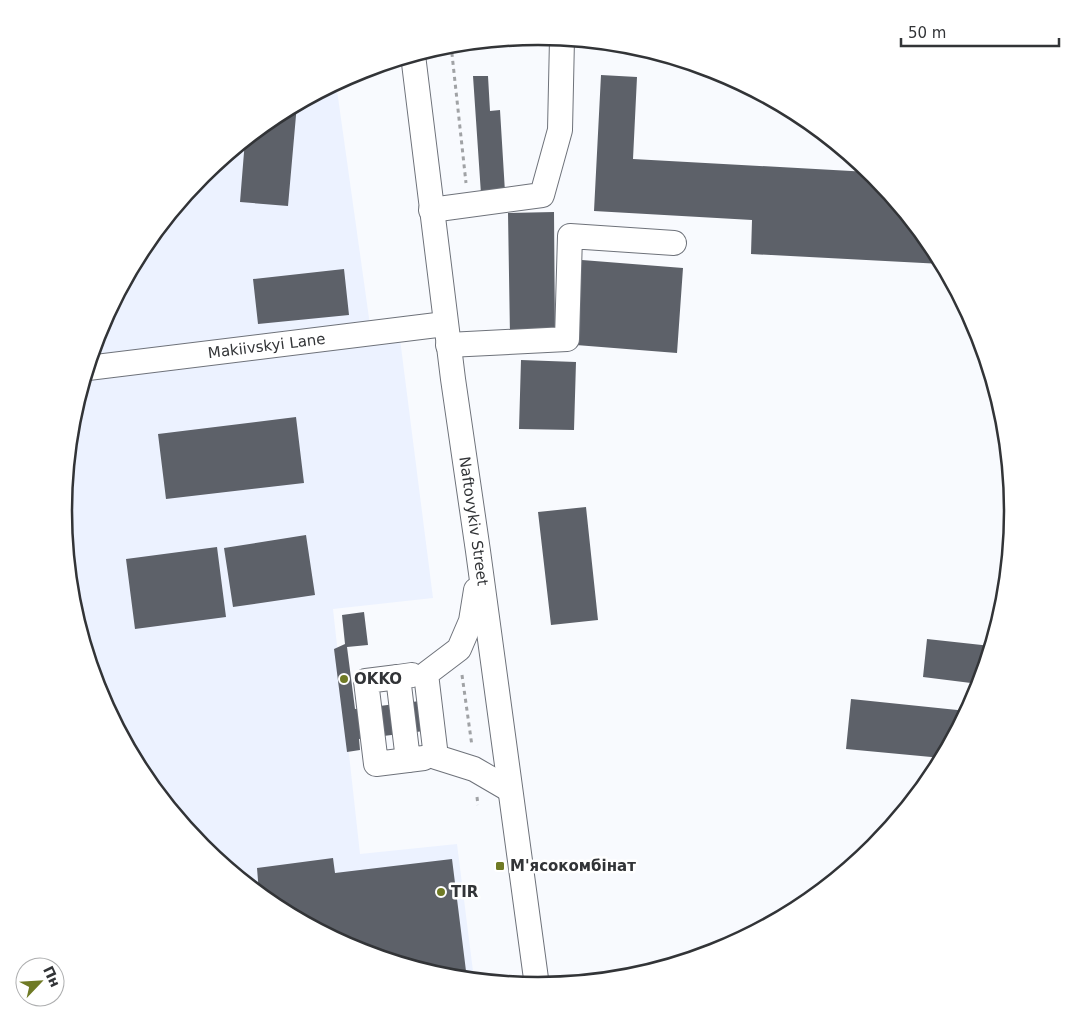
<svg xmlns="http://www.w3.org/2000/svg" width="1076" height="1022" font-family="'DejaVu Sans',sans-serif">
	<rect width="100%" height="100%" fill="#f8fafe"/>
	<path fill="#ecf2ff" d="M336,83L370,325L90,360L100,329L143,247L203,175L274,116Z
		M400,339L433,598L333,609L360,854L457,844L474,979L445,977L356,949L274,906L202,846L143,775L99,692L72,603L63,511L72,418L85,378Z"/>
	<path fill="#5d6169" d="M601,75L637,77L633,159L869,172L933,247L942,264L751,254L752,220L594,211Z
		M473,76H488L490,111L500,110L505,192L481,194Z
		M297,104L288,206L240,202L245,140L274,116Z
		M554,212L555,335L510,336L508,213Z
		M582,260L683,268L677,353L576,345Z
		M344,269L349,315L258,324L253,279Z
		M521,360L576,362L574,430L519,429Z
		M296,417L304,483L166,499L158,434Z
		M586,507L598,620L551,625L538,512Z
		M306,535L315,595L233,607L224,548Z
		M217,547L226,617L135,629L126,559Z
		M364,612L368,645L347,647L355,709L420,701L424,731L359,739L360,750L347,752L334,649L345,644L342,615Z
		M927,639L991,646L979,684L923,677Z
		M851,699L967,711L942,758L846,749Z
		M333,858L335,873L452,859L467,979L438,974L437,965L416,968L356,949L274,906L259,893L257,868Z"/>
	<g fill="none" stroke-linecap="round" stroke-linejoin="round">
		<defs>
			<g id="minor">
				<path id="s1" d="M413,55L453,379L478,551L537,986"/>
				<path d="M431,210L542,195L560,130L562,39"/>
				<path d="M448,345L567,339L570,236L674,243"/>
				<path id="s2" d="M88,368L445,324"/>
				<path d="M476,590L471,621L459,649L426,674L436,757L474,769L510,790"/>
				<path d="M412,675L398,677L408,760L424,758"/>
				<path d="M398,677L366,681L376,764L408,760"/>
			</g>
		</defs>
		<use href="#minor" stroke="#6e727a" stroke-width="26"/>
		<path stroke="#a0a2a5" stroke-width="3" stroke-dasharray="4 4" stroke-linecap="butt" d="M451,45L466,183
			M374,67V68
			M462,675L472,746
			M477,797L478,805"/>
		<use href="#minor" stroke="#fff" stroke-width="24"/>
	</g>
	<g fill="#6f7a25" stroke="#fff" stroke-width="2">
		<circle cx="344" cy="679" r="5"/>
		<rect x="495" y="861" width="10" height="10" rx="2.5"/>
		<circle cx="441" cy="892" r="5"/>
	</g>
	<g text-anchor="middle" stroke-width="5" stroke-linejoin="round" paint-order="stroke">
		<g font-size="15" fill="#323437" stroke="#fff">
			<text dy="5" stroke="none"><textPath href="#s2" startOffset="180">Makiivskyi Lane</textPath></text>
			<text dy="5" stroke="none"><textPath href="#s1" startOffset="470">Naftovykiv Street</textPath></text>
		</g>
		<g font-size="15" font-weight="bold" fill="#323437" stroke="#fff" text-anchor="start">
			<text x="354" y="684">OKKO</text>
			<text x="510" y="871">М'ясокомбінат</text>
			<text x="451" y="897">TIR</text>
		</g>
	</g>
	<path d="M0 0H1076V1022H0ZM72 511a466 466 0 1 1 932 0a466 466 0 1 1-932 0Z" fill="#fff" fill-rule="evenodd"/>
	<path fill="none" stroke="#323437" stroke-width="2.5" d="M72 511a466 466 0 1 1 932 0a466 466 0 1 1-932 0Z"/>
	<g transform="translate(40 982) rotate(65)"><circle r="24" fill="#ffffff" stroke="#adaeaf"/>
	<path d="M0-4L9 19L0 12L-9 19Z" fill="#6f7a25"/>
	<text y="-8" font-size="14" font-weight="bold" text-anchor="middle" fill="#323437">Пн</text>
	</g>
	<path d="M901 38v8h158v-8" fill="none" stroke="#323437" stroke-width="2.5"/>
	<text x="908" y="38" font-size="15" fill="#323437" stroke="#ffffff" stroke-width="4" paint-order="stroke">50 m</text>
</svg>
